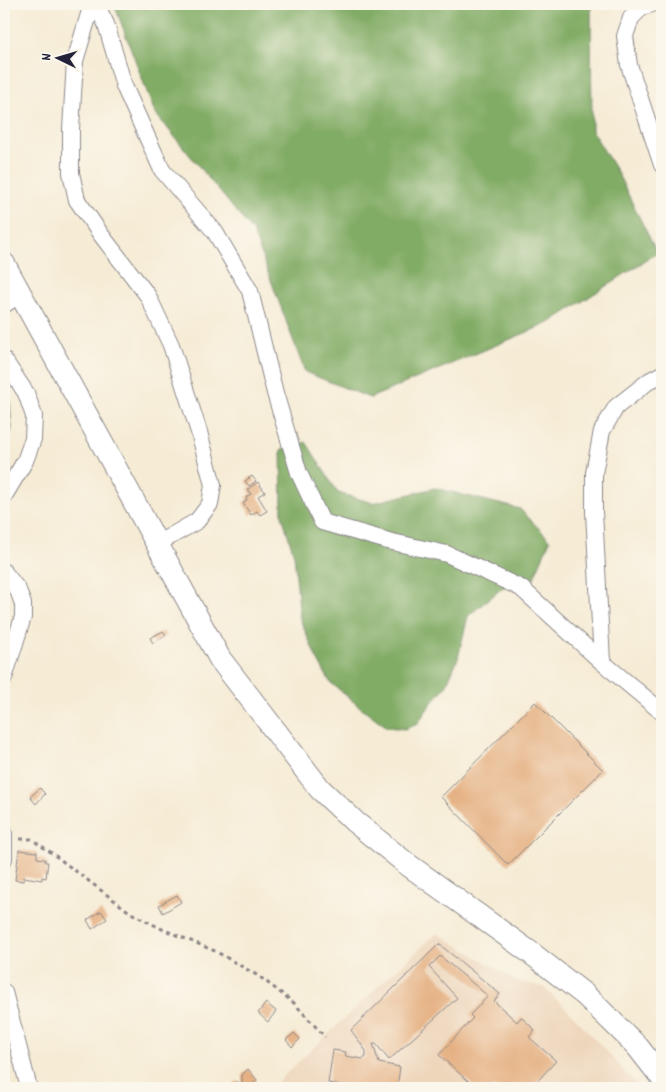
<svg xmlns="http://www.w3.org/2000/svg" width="666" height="1092" font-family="Dekko,sans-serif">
	<rect width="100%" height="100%" fill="#fbf7ec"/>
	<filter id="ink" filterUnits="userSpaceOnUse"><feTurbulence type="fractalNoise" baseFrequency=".02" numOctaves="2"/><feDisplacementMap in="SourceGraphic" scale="10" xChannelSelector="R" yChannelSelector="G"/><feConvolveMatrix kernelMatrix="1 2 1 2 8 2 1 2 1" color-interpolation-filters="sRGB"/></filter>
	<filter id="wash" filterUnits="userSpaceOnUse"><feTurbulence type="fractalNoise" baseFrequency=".0096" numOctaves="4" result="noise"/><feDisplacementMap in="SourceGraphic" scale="20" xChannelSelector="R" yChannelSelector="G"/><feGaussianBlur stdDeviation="1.12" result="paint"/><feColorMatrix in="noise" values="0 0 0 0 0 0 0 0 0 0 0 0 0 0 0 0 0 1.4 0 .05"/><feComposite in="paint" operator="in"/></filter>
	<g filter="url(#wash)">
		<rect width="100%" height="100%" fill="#f6ecd6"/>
		<path fill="#eed6bb" d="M437,933L519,982L543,987L565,1007L631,1078L639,1088H271L382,983Z"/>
		<path fill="#81ac65" stroke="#526750" d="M114,4H591L592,131L617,172L657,253L549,323L370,398L305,372L253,232L155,113Z
			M4,392L10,402L12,429L4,451Z
			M306,442L338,493L373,503L435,488L520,509L550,540L533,580H512L468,616L458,658L446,686L430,705L418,723L405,729L387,727L355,703L330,682L316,657L300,619L294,555L282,515L281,450Z"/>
		<g id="blocks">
			<path fill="#e5b183" d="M252,476L256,481L249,486L245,481Z
				M258,482L265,492L258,496L267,511L260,515L257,511L251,515L243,503L247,500L246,497L251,494L248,489Z
				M163,631L166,635L153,643L150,638Z
				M535,702L603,770L508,865L441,797Z
				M40,788L45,794L36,804L30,797Z
				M19,850L37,852V858L45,859V862H48L46,878L42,877V880L24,877L23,881L15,880Z
				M177,895L181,902L163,913L159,905Z
				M101,911L107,919L92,929L87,920Z
				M439,944L500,994L494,1001L517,1022L521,1017L535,1030L529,1037L556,1061L531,1088H476L439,1055L473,1018L470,1015L488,996L440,956L429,967L457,998L389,1060L376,1044H373L379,1063L400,1067L397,1088H340L341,1085L328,1083L333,1050L346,1052L345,1056L363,1059L366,1057V1051L351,1030Z
				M266,1003L276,1011L268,1022L258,1013Z
				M294,1033L300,1039L292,1047L286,1040Z
				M248,1069L257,1080L248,1088H244L242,1086V1075Z
				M237,1081L242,1088H229Z"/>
		</g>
	</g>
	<g filter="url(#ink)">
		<use href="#blocks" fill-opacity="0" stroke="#8c8788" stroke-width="1"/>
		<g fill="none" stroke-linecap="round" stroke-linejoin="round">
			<defs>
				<path id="street" d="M92,4L75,61L71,129V173L77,200L102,236L148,296L171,345L199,432L213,485L210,504L197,521L157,544
					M96,4L106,24L124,86L162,170L215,232L250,291L275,393L299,473L322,522L388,541L447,554L521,588L602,662L662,712
					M652,4L642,7L631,18L625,36L629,65L662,165
					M4,305L20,294
					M4,360L26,393L34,416L33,439L25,461L4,496
					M4,572L18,590L23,604V617L4,678
					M602,662L594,512V473L602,431L616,407L649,381L662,374
					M4,833V859
					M4,992L29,1088"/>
				<path id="secondary" d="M4,264L220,659L320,789L355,822L407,864L531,953L585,995L637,1046L662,1078"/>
			</defs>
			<use href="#street" stroke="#8c8788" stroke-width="18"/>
			<use href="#secondary" stroke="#8c8788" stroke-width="24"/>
			<path stroke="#8c8788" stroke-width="3" stroke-dasharray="4 4" stroke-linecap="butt" d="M20,839H31L49,851L131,913L162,929L215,951L260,977L294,1003L325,1037"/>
			<use href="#street" stroke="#fff" stroke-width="16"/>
			<use href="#secondary" stroke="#fff" stroke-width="22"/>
		</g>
	</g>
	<rect width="666" height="1092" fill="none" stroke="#fbf7ec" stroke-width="20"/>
	<g transform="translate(58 58) rotate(275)" stroke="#fbf7ec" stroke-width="4" paint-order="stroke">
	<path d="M0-4L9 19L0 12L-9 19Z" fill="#22223b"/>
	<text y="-8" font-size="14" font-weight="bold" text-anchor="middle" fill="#22223b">N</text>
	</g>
</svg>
